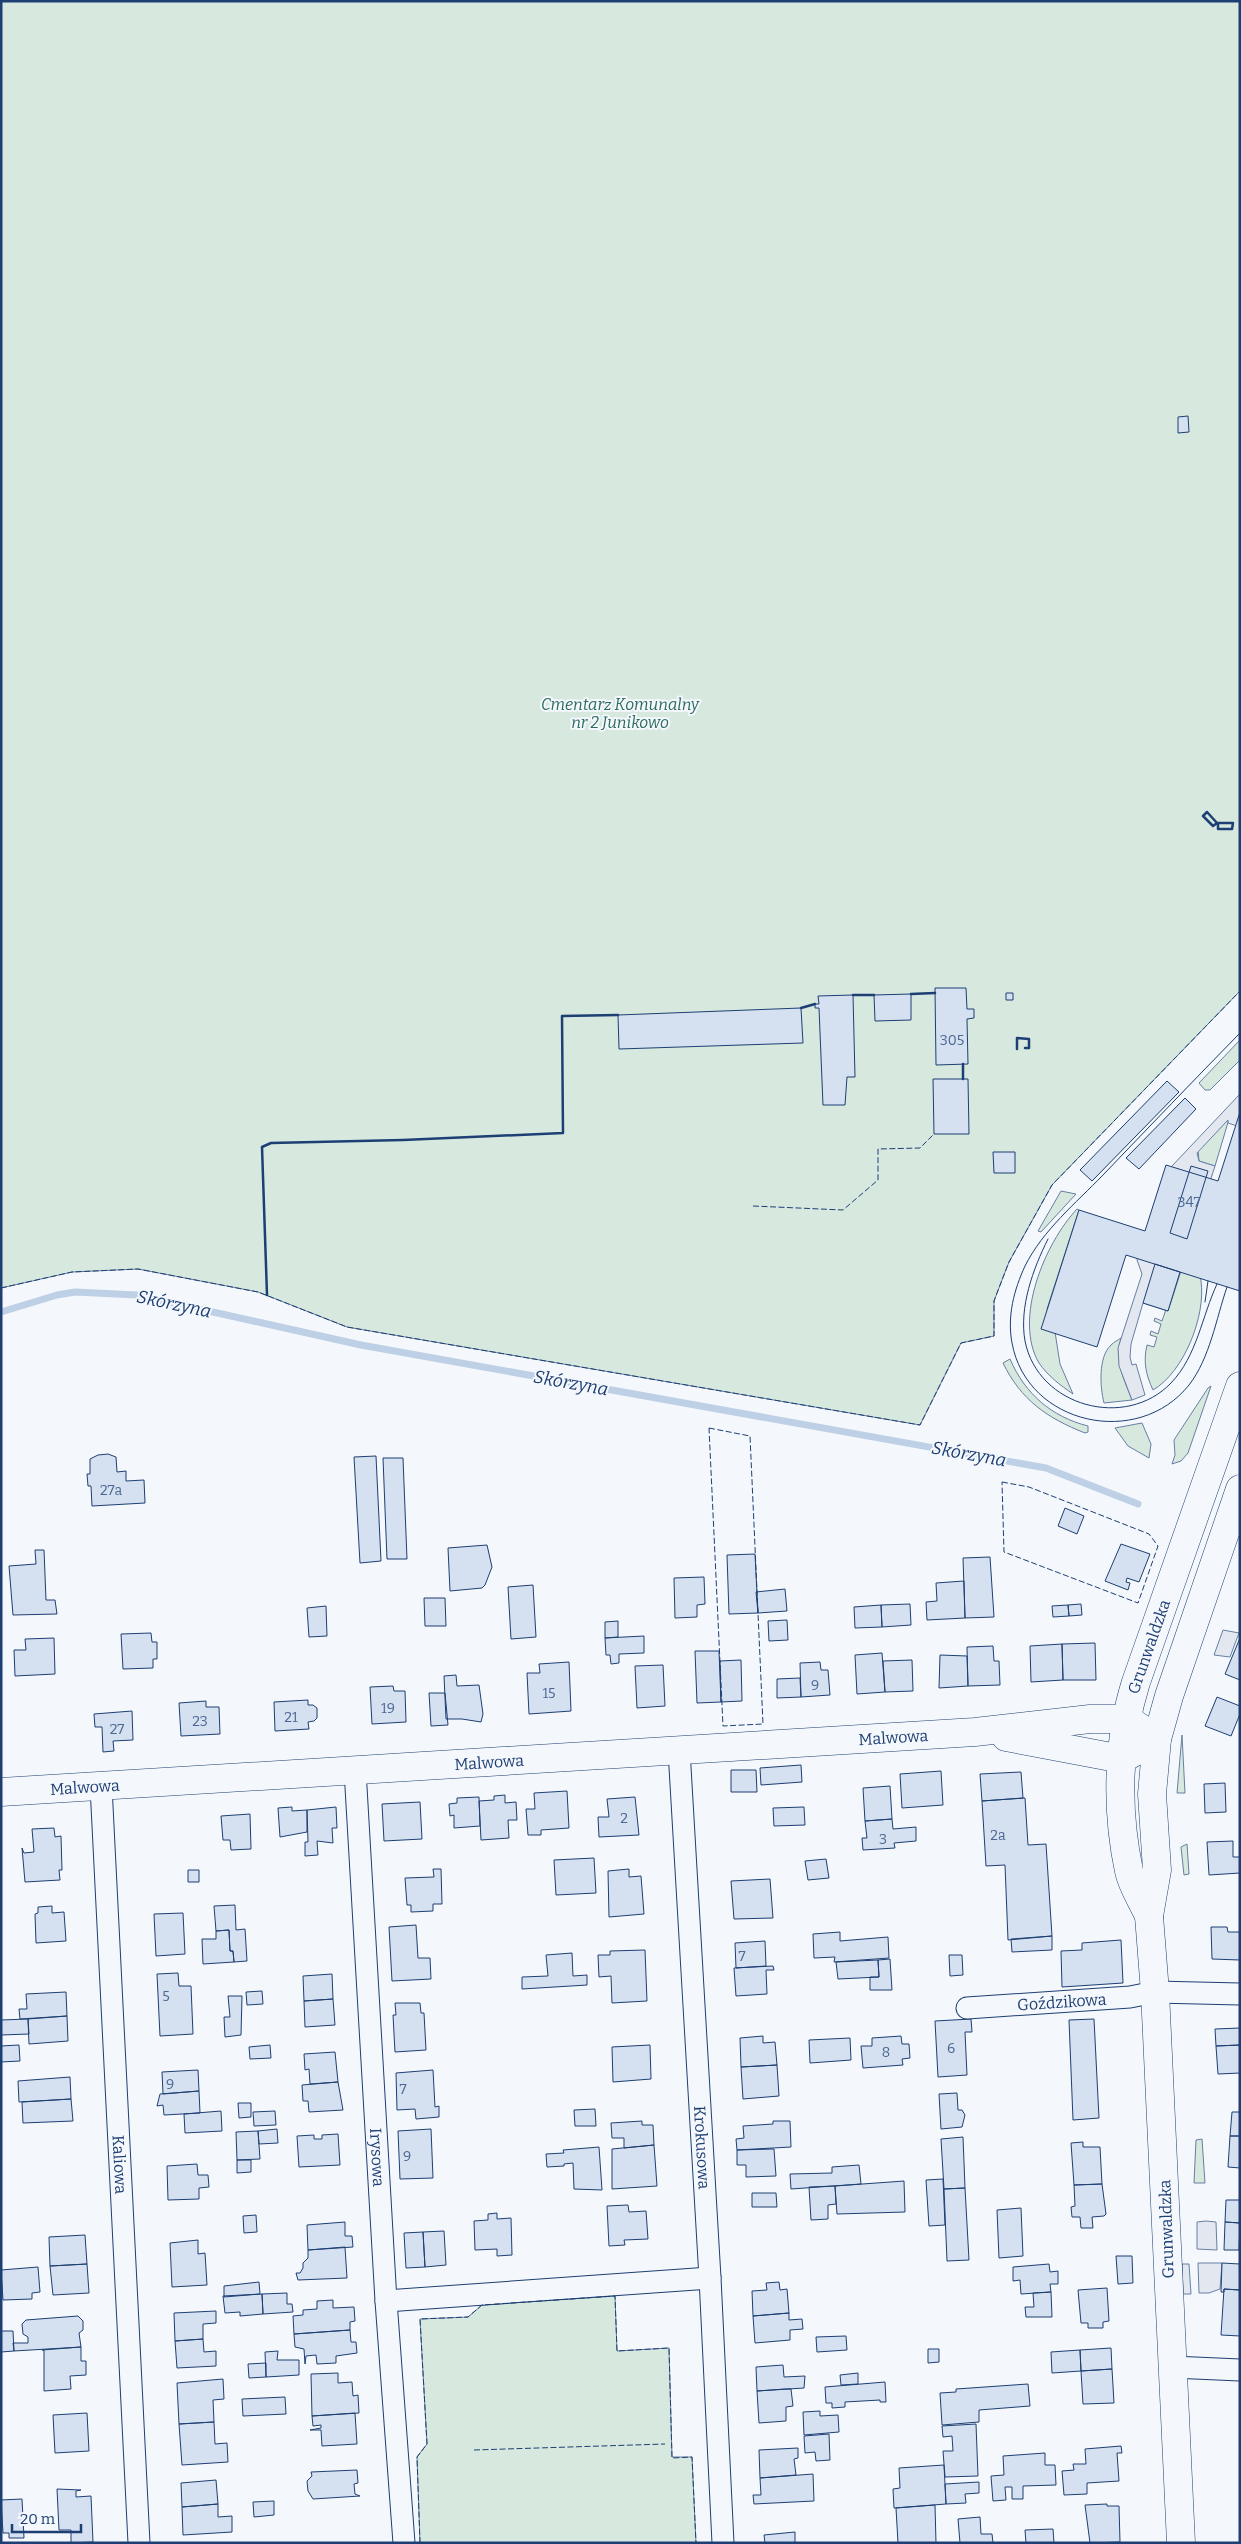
<svg xmlns="http://www.w3.org/2000/svg" width="1241" height="2544" font-family="Bitter,serif">
	<rect width="100%" height="100%" fill="#f4f7fb"/>
	<path fill="#d7e8df" stroke="#687fa3" d="M1,1H1240V991L1052,1185L1009,1262L1002,1280L994,1301V1336L961,1343L920,1425L347,1327L258,1292L138,1269L72,1272L1,1288Z
		M1240,1040V1060L1210,1090H1205L1199,1083Z
		M1229,1119L1215,1166L1199,1161L1198,1150Z
		M1061,1191L1076,1194L1041,1232L1038,1231Z
		M1077,1209L1079,1210L1047,1309L1055,1332L1060,1364L1073,1394C1060,1385 1048,1376 1039,1363C1013,1319 1045,1243 1077,1209Z
		M1185,1254C1190,1261 1200,1272 1201,1281C1206,1316 1184,1372 1153,1390C1146,1375 1143,1362 1147,1345L1154,1347L1157,1337L1150,1335L1151,1331L1158,1334L1161,1324L1154,1321L1155,1318L1162,1321Z
		M1121,1338C1114,1361 1124,1379 1132,1400L1104,1403C1100,1387 1098,1357 1111,1345C1114,1342 1118,1340 1121,1338Z
		M1010,1359C1025,1394 1052,1417 1088,1426V1432L1085,1433C1047,1418 1021,1400 1003,1363Z
		M1211,1386L1188,1453L1181,1461L1172,1464L1175,1455L1174,1440L1208,1388Z
		M1142,1423L1151,1444L1149,1458L1128,1446L1115,1428Z
		M1182,1735L1185,1793H1177Z
		M1187,1844L1189,1874L1184,1875L1181,1847Z
		M1202,2139L1205,2183H1194L1196,2140Z
		M615,2296L617,2351L669,2348L672,2457H692L696,2543H420L417,2457L427,2444L420,2319L468,2317L482,2305Z"/>
	<path fill="#e3e8f0" stroke="#687fa3" d="M1240,1094V1152L1237,1126L1228,1123V1120L1197,1153L1199,1161L1215,1166L1168,1311L1143,1303L1131,1344L1130,1357L1132,1365L1136,1364L1145,1395L1132,1400L1119,1366L1118,1348L1142,1274L1137,1260L1161,1183L1172,1166Z
		M1223,1630L1239,1633L1230,1657L1214,1655Z
		M1206,2221L1216,2222L1217,2250L1197,2249V2222Z
		M1198,2263H1222L1220,2289L1209,2293H1199Z
		M1182,2264H1189L1191,2294H1183Z"/>
	<g fill="none" stroke-linecap="round" stroke-linejoin="round">
		<path stroke="#bed0e5" stroke-width="7" d="M1,1312L57,1295L75,1292L137,1295L361,1345L1046,1468L1138,1504"/>
	</g>
	<path fill="#d5e0f0" stroke="#1d3f73" d="M1188,416L1189,432L1178,433V417Z
		M935,988H966L967,1009H974V1018L967,1019L968,1064L936,1065Z
		M1006,993H1013V1000H1006Z
		M911,994V1020L875,1021L874,995Z
		M853,995L855,1077H847L845,1105H823L819,1008H815V1004H819L818,996Z
		M801,1008L803,1043L619,1049L618,1015Z
		M933,1079H968L969,1134H934Z
		M1167,1081L1179,1092L1092,1181L1080,1170Z
		M1185,1098L1196,1109L1139,1169L1126,1158Z
		M1240,1112V1291L1126,1255L1097,1347L1041,1329L1079,1210L1145,1231L1166,1165L1218,1181Z
		M993,1152H1015V1173H994Z
		M1191,1166L1208,1171L1187,1239L1170,1233Z
		M1155,1264L1180,1272L1168,1311L1143,1303Z
		M108,1454L116,1457L117,1472L126,1471V1481L144,1480L145,1503L92,1506L91,1486H88L87,1474H90V1459L98,1455Z
		M376,1456L381,1561L360,1563L354,1457Z
		M383,1458H403L407,1559H387Z
		M1065,1508L1084,1516L1077,1534L1058,1526Z
		M1121,1544L1150,1554L1139,1582L1127,1578L1126,1582L1130,1583L1128,1590L1105,1581Z
		M487,1545L492,1567L485,1585L482,1588L450,1591L448,1548Z
		M35,1550H44L46,1600H55L57,1614L13,1615L9,1566L36,1564Z
		M755,1554L758,1613L729,1614L727,1555Z
		M990,1557L994,1617L965,1618L963,1558Z
		M704,1577L705,1604L697,1605V1617L675,1618L674,1578Z
		M964,1581L965,1618L927,1620L926,1602L937,1601L936,1583Z
		M533,1585L536,1637L511,1639L508,1587Z
		M785,1589L787,1611L758,1613L756,1592Z
		M424,1598H445L446,1626H425Z
		M910,1604L911,1625L882,1627L881,1605Z
		M1081,1604L1082,1615L1069,1616L1068,1605Z
		M881,1605L882,1627L855,1628L854,1607Z
		M1068,1605L1069,1616L1053,1617L1052,1606Z
		M326,1606L327,1636L309,1637L307,1608Z
		M787,1620L788,1640L769,1641L768,1621Z
		M618,1621V1637L605,1638V1622Z
		M151,1633L152,1642H157V1659H153V1668L123,1669L121,1634Z
		M644,1636V1653L619,1654V1663L611,1664L610,1655H606L605,1638Z
		M54,1638L55,1674L15,1676L14,1650H26L25,1639Z
		M1240,1638V1680L1225,1674Z
		M1095,1643L1096,1680H1063L1062,1644Z
		M1062,1644L1063,1680L1031,1682L1030,1646Z
		M993,1646L994,1661H999L1000,1685L968,1686L967,1647Z
		M695,1651H719L721,1702L697,1703Z
		M882,1653L885,1692L857,1694L855,1655Z
		M940,1655L967,1656L968,1686L939,1688Z
		M741,1660L742,1701L721,1702L720,1661Z
		M912,1660L913,1691L885,1692L883,1661Z
		M569,1662L571,1711L529,1714L527,1673H540L539,1664Z
		M820,1662L821,1670H828L830,1695L801,1697L800,1663Z
		M663,1665L665,1706L637,1708L635,1666Z
		M456,1675L457,1686L479,1685L483,1714L481,1722L462,1719H446L444,1676Z
		M800,1678L801,1697L777,1698V1679Z
		M393,1686L394,1691H405L406,1722L372,1724L370,1687Z
		M429,1693H445L448,1725L431,1726Z
		M1217,1697L1240,1706V1714L1231,1736L1205,1726Z
		M308,1700V1705H313L317,1708V1718L314,1721L308,1722L309,1729L275,1731L274,1702Z
		M206,1701V1707H219L220,1734L181,1736L179,1703Z
		M132,1711L133,1740L113,1741L114,1751L103,1752L102,1727H95L94,1714Z
		M801,1765L802,1782L761,1785L760,1768Z
		M731,1770H756L757,1792H731Z
		M941,1771L943,1805L902,1808L900,1774Z
		M1021,1772L1023,1798L982,1801L980,1774Z
		M1225,1783L1226,1812L1205,1813L1204,1784Z
		M890,1786L892,1819L865,1821L863,1788Z
		M567,1791L569,1828L541,1830V1835H528L526,1809H535L534,1793Z
		M505,1795V1803L516,1802L517,1820H508L509,1838L481,1840L479,1801L494,1800V1796Z
		M479,1797L480,1826L454,1828V1815L450,1816L449,1804L457,1803V1798Z
		M635,1797L639,1835L599,1837L598,1817H609L607,1799Z
		M1025,1798L1028,1845L1046,1844L1052,1936L1008,1940L1005,1865L986,1866L982,1801Z
		M420,1802L422,1839L384,1841L382,1804Z
		M292,1807V1811L307,1810V1832L280,1837L278,1808Z
		M336,1807L337,1828H332L333,1843L317,1841L318,1855L305,1856V1842H308L307,1810Z
		M804,1807L805,1825L774,1826L773,1808Z
		M250,1814L251,1849L231,1850L230,1840H223L221,1816Z
		M892,1819L893,1829L916,1827V1841L894,1843L895,1848L863,1850L862,1838H867L865,1821Z
		M54,1828L55,1837L61,1836L62,1870H59L60,1880L25,1882L22,1848L24,1853L34,1852L32,1829Z
		M1233,1841V1857H1240V1873L1209,1875L1207,1842Z
		M594,1858L596,1893L556,1895L554,1860Z
		M826,1859L829,1878L808,1880L805,1861Z
		M433,1869H441L442,1904H433V1911L411,1912V1905H407L405,1878L434,1877Z
		M629,1869V1877L641,1876L644,1914L609,1917L608,1871Z
		M188,1870H199V1882H188Z
		M770,1879L773,1918L734,1919L731,1881Z
		M235,1905L236,1930L245,1929L247,1961L234,1962L233,1951H230L229,1930L216,1931L214,1906Z
		M52,1906V1913L64,1912L66,1941L36,1943L35,1914L38,1913V1907Z
		M183,1913L185,1954L156,1956L154,1914Z
		M416,1925L418,1958H430L431,1979L392,1981L389,1927Z
		M1211,1927H1227L1228,1932H1240V1960L1212,1959Z
		M229,1930L230,1951H233L234,1962L203,1964L202,1939H216V1931Z
		M840,1932V1941L888,1937L889,1958L834,1962L835,1957L814,1958L813,1934Z
		M1052,1936V1950L1012,1952L1011,1939Z
		M1121,1940L1123,1983L1062,1987L1061,1951L1082,1950V1943Z
		M765,1941L766,1966L736,1968L735,1943Z
		M645,1950L647,2001L612,2003L611,1976L599,1977L598,1955H610V1951Z
		M572,1953L573,1976L587,1975V1985L522,1989V1977L548,1976L546,1955Z
		M949,1955H962L963,1975L950,1976Z
		M890,1959L892,1990H870V1977H879L878,1960Z
		M878,1960L879,1977L838,1979L836,1962Z
		M773,1966L774,1970H766L767,1994L736,1996L734,1968Z
		M178,1973L179,1986H191L193,2034L160,2036L157,1974Z
		M332,1974L333,1999L304,2001L303,1976Z
		M262,1991L263,2004L247,2005L246,1992Z
		M66,1992L67,2016L20,2019L19,2009H27L26,1994Z
		M228,1996H242L241,2035L225,2037L224,2017H230Z
		M333,1999L335,2025L305,2027L304,2001Z
		M395,2003H420L421,2013H424L426,2050L395,2052L393,2015H396Z
		M67,2016L68,2041L29,2044L28,2019Z
		M28,2019L29,2034L1,2035V2020Z
		M971,2019L972,2032H965L967,2075L938,2077L935,2021Z
		M1094,2019L1099,2118L1073,2120L1069,2020Z
		M1240,2028V2045L1216,2046L1215,2029Z
		M763,2036V2043L775,2042L777,2065L741,2067L740,2038Z
		M901,2036L902,2044H909L910,2058L902,2059L903,2065L863,2068L861,2046H872V2038Z
		M850,2038L851,2060L810,2063L809,2040Z
		M19,2045L20,2061L1,2062V2046Z
		M270,2045L271,2058L250,2059L249,2047Z
		M650,2045L651,2079L613,2082L612,2047Z
		M1240,2045V2073L1218,2074L1216,2046Z
		M335,2052L338,2082L310,2084L309,2069L305,2070L304,2054Z
		M777,2065L779,2096L743,2099L741,2067Z
		M198,2070L199,2091L163,2094L162,2072Z
		M433,2070L435,2107L439,2106V2117L416,2119L415,2109L397,2110L396,2073Z
		M70,2077L71,2099L19,2102L18,2081Z
		M338,2082L343,2110L309,2112L308,2101H303L302,2085Z
		M199,2091L200,2113L164,2115L163,2105L157,2106L160,2094Z
		M957,2093L958,2110H962L965,2115L962,2127L941,2129L939,2094Z
		M71,2099L73,2121L23,2123L22,2102Z
		M238,2103H251V2117L239,2118Z
		M595,2109L596,2126H575L574,2110Z
		M221,2111L222,2131L185,2133L184,2114Z
		M275,2111L276,2125L254,2126L253,2112Z
		M1232,2112H1240V2136H1230Z
		M642,2121V2125H653L654,2145L624,2148V2138H612L611,2123Z
		M773,2121H790L791,2147L737,2150L736,2139L744,2138L743,2126L773,2124Z
		M277,2129L278,2143L259,2144L258,2131Z
		M431,2129L433,2178L400,2179L398,2131Z
		M258,2131L260,2159L237,2160L236,2132Z
		M338,2134L340,2165L299,2167L297,2136L314,2135V2139H322V2135Z
		M1230,2136H1240V2168L1228,2167Z
		M963,2137L965,2188L944,2189L941,2139Z
		M1083,2142V2147H1100L1102,2184L1074,2185L1071,2143Z
		M654,2145L657,2186L612,2189V2149Z
		M599,2147L602,2190L574,2189L573,2163L564,2164V2166L547,2167L546,2154L564,2153L563,2150Z
		M774,2149L776,2176L746,2177V2165H737V2150Z
		M237,2160H251V2172L237,2173Z
		M197,2164L198,2175H208L209,2187L199,2188V2199L168,2200L167,2166Z
		M859,2165L861,2184L791,2189L790,2174L832,2173V2167Z
		M943,2179L945,2225L929,2226L926,2180Z
		M904,2181L905,2212L837,2214L835,2186Z
		M1102,2184L1106,2214L1104,2216L1092,2217L1093,2228H1081L1080,2217H1072L1071,2207L1075,2206L1074,2185Z
		M835,2186L836,2204L828,2205V2219L811,2220L809,2187Z
		M965,2188L969,2260L947,2261L944,2189Z
		M752,2193H776L777,2207H752Z
		M1226,2200H1240V2223L1225,2222Z
		M628,2205L629,2212L646,2211L648,2239L624,2240L625,2245L609,2246L607,2206Z
		M1021,2208L1023,2256L999,2258L997,2210Z
		M497,2213V2219L511,2218L512,2255L497,2256V2249L475,2250L474,2221L488,2220V2214Z
		M256,2215L257,2232L244,2233L243,2216Z
		M345,2222V2236H352L353,2247L308,2250L307,2225Z
		M1225,2222L1240,2223L1239,2250H1224Z
		M444,2231L446,2265L425,2267L423,2232Z
		M423,2232L425,2267L406,2268L404,2233Z
		M85,2235L87,2264L50,2266L49,2237Z
		M198,2240V2254L205,2253L207,2285L172,2287L170,2243Z
		M345,2247L347,2278L298,2280L296,2273H300L303,2268V2263L308,2258V2250Z
		M1116,2256H1132L1133,2283L1118,2284Z
		M1222,2263L1240,2264V2290L1224,2289V2292H1221Z
		M87,2264L89,2293L53,2295L50,2266Z
		M1049,2264L1050,2272L1058,2271V2284H1050L1051,2292L1021,2294L1020,2280L1013,2281V2267Z
		M38,2267L40,2292L32,2293V2299L3,2300L1,2270Z
		M259,2282L260,2294L224,2297V2286Z
		M779,2282L780,2290L787,2289L789,2313L753,2316L752,2291L767,2290L766,2283Z
		M1107,2288L1109,2321L1103,2322V2328H1088V2323H1081L1078,2290Z
		M1224,2289L1240,2290V2336L1221,2335Z
		M1051,2292L1052,2317H1026L1025,2307H1034L1033,2293Z
		M287,2293V2304H292L293,2312L263,2314L262,2294Z
		M262,2294L263,2314L240,2316V2312L225,2313L223,2296Z
		M333,2300V2308L354,2307L355,2321L350,2322V2330L294,2334L293,2316L303,2315V2310L317,2309V2301Z
		M216,2311V2323L203,2324V2339L175,2341L174,2313Z
		M789,2313V2320L802,2319L803,2329L790,2330V2340L755,2343L753,2316Z
		M78,2316L83,2321V2330L79,2333L81,2347L14,2351L13,2343H28V2337L23,2334L22,2324L26,2320Z
		M350,2330L351,2342H356L357,2353L336,2356V2363L317,2364L316,2355L306,2356L305,2364L304,2349L295,2347L294,2334Z
		M1,2331H13L14,2351L1,2352Z
		M846,2336L847,2350L817,2352L816,2337Z
		M203,2339L204,2352L216,2351V2366L177,2368L175,2341Z
		M81,2347V2361H86V2375L70,2376L71,2389L44,2391V2350H42Z
		M1111,2348L1112,2369L1081,2371L1080,2350Z
		M928,2349H939V2362L928,2363Z
		M1080,2350L1081,2371L1052,2373L1051,2352Z
		M278,2351L277,2360H299V2375L266,2377L265,2352Z
		M266,2363V2377L249,2378L248,2364Z
		M783,2365L784,2377L805,2376L804,2388L757,2391L756,2367Z
		M1112,2369L1114,2403L1083,2404L1081,2371Z
		M338,2373V2383L352,2382L353,2396L358,2395L359,2413L312,2416L311,2374Z
		M858,2373V2384L841,2385L840,2375Z
		M223,2379L224,2399L213,2400L214,2422L179,2424L177,2383Z
		M885,2382L886,2402H880V2400L845,2402V2407L832,2408V2403H826L825,2387Z
		M1028,2384L1030,2406L979,2410V2422L942,2425L940,2393L956,2392V2389Z
		M785,2389H791L793,2406L786,2407V2421L759,2423L757,2391Z
		M285,2397L286,2414L243,2416L242,2399Z
		M820,2411V2416L838,2415L839,2432L804,2435L803,2412Z
		M87,2413L89,2451L55,2453L53,2415Z
		M355,2413L357,2444L322,2446L321,2430H310L321,2428V2425L313,2426L312,2416Z
		M214,2422L215,2444L227,2443L228,2462L182,2465L179,2424Z
		M976,2424L978,2476L945,2477L943,2451H953L952,2436L943,2437L942,2426Z
		M829,2434L830,2460L816,2461L815,2452L805,2453L804,2436Z
		M1121,2446L1122,2453H1117L1119,2481L1087,2483V2494L1064,2495L1062,2471L1074,2470L1073,2464H1086L1085,2449Z
		M798,2448V2458L794,2459L796,2475L760,2478L759,2450Z
		M1045,2453V2465H1055L1056,2485L1023,2486V2499H1012V2487H1005L1006,2500L993,2501L991,2476L1004,2475L1003,2456Z
		M944,2465L946,2504L894,2508L893,2489L900,2488L899,2468Z
		M357,2470L358,2483L354,2484L355,2494L360,2496L313,2499L308,2491L307,2481L312,2476L311,2472Z
		M813,2474L814,2501L754,2504L753,2495H761L760,2478Z
		M216,2480L218,2504L182,2507L181,2483Z
		M979,2482V2493L965,2494L966,2503L946,2504L945,2484Z
		M57,2489L81,2490L76,2491V2497L91,2496L93,2542L71,2543V2530H59Z
		M22,2499L24,2538H9V2533H3L1,2500Z
		M274,2501V2515L254,2517L253,2502Z
		M218,2504V2517L232,2516V2532L183,2535L182,2507Z
		M1107,2504V2506H1119L1120,2542L1090,2543L1085,2505Z
		M935,2505L936,2543H898L896,2508Z
		M980,2517L981,2534H992L993,2543H960L958,2519Z
		M1053,2529L1054,2543H1026L1025,2530Z
		M795,2532V2543H765L764,2535Z"/>
	<g fill="none" stroke-linecap="round" stroke-linejoin="round">
		<defs>
			<g id="street">
				<path id="s1" d="M679,1750L710,2278L723,2543"/>
				<path id="s2" d="M355,1770L386,2301L404,2543"/>
				<path id="s3" d="M101,1786L139,2543"/>
				<path id="s4" d="M967,2008L1130,1997L1155,1992L1240,1994"/>
				<path d="M386,2301L710,2278"/>
				<path d="M1172,2367L1240,2370"/>
			</g>
			<g id="secondary">
				<path d="M1006,1737L1122,1759L1138,1750"/>
				<path id="s5" d="M1,1792L975,1732L1090,1719H1127L1157,1739"/>
				<path id="s6" d="M1149,1916C1143,1902 1132,1886 1129,1871C1116,1810 1117,1742 1136,1682L1240,1386"/>
				<path d="M1181,2543L1155,1992L1149,1916L1157,1870L1152,1794L1157,1739L1169,1696L1240,1489"/>
			</g>
		</defs>
		<use href="#street" stroke="#1d3f73" stroke-width="23"/>
		<use href="#secondary" stroke="#1d3f73" stroke-width="29"/>
		<use href="#street" stroke="#f4f7fb" stroke-width="21"/>
		<use href="#secondary" stroke="#f4f7fb" stroke-width="28"/>
		<path stroke="#1d3f73" stroke-width="1" d="M1048,1239C1033,1269 1019,1307 1025,1341C1038,1407 1126,1430 1171,1383C1197,1356 1202,1316 1217,1284
			M1227,1287C1216,1319 1210,1358 1189,1385C1138,1449 1027,1425 1012,1343C1007,1316 1014,1290 1025,1266C1043,1230 1076,1203 1103,1175C1149,1127 1194,1080 1240,1033
			M1205,1302L1208,1281"/>
		<path stroke="#1d3f73" stroke-width="1" stroke-dasharray="6 2.5" stroke-linecap="butt" d="M753,1206L843,1210L878,1180V1149L920,1148L934,1134
			M1,1288L72,1272L138,1269L258,1292L347,1327L920,1425L961,1343L994,1336V1301L1002,1280L1009,1262L1052,1185L1240,991
			M709,1428L750,1436L763,1724L723,1726Z
			M1002,1482L1029,1487L1149,1534L1158,1546L1138,1603L1004,1552Z
			M474,2450L665,2444
			M420,2543L417,2457L427,2444L420,2319L468,2317L482,2305L615,2296L617,2351L669,2348L672,2458L692,2457L696,2543"/>
		<path stroke="#1d3f73" stroke-width="2.5" d="M1207,812L1217,823L1213,826L1203,816Z
			M1218,823H1233L1232,829H1218Z
			M911,994L935,993
			M853,995H874
			M801,1008L815,1004
			M1017,1049V1038L1029,1039V1048H1025
			M963,1064V1079
			M267,1295L262,1147L271,1143L403,1140L563,1133L562,1016L618,1015"/>
	</g>
	<g text-anchor="middle" stroke-width="4" stroke-linejoin="round" paint-order="stroke">
		<g font-size="14" fill="#4b6792">
			<text x="952" y="1045">305</text>
			<text x="1189" y="1207">347</text>
			<text x="111" y="1495">27a</text>
			<text x="815" y="1690">9</text>
			<text x="549" y="1698">15</text>
			<text x="388" y="1713">19</text>
			<text x="291" y="1722">21</text>
			<text x="200" y="1726">23</text>
			<text x="117" y="1734">27</text>
			<text x="624" y="1823">2</text>
			<text x="998" y="1840">2a</text>
			<text x="883" y="1844">3</text>
			<text x="742" y="1961">7</text>
			<text x="166" y="2001">5</text>
			<text x="951" y="2053">6</text>
			<text x="886" y="2057">8</text>
			<text x="170" y="2089">9</text>
			<text x="403" y="2094">7</text>
			<text x="407" y="2161">9</text>
		</g>
		<g font-size="16" font-style="italic" fill="#2c6c60" stroke="#f4f7fb">
			<text x="620" y="710">Cmentarz Komunalny<tspan x="620" dy="18">nr 2 Junikowo</tspan></text>
		</g>
		<g font-size="16" fill="#1d3f73" stroke="#f4f7fb">
			<text dy="6" stroke="none"><textPath href="#s6" startOffset="278">Grunwaldzka</textPath></text>
			<text dy="6" stroke="none"><textPath href="#s5" startOffset="894">Malwowa</textPath></text>
			<text dy="6" stroke="none"><textPath href="#s5" startOffset="489">Malwowa</textPath></text>
			<text dy="6" stroke="none"><textPath href="#s5" startOffset="84">Malwowa</textPath></text>
			<text dy="6" stroke="none"><textPath href="#s4" startOffset="95">Goździkowa</textPath></text>
			<text dy="6" stroke="none"><textPath href="#s1" startOffset="398">Krokusowa</textPath></text>
			<text dy="6" stroke="none"><textPath href="#s2" startOffset="388">Irysowa</textPath></text>
			<text dy="6" stroke="none"><textPath href="#s3" startOffset="379">Kaliowa</textPath></text>
			<text transform="translate(1166 2229) rotate(-92)" y="6">Grunwaldzka</text>
		</g>
		<g font-size="18" font-style="italic" fill="#1d3f73" stroke="#f4f7fb">
			<text transform="translate(174 1304) rotate(12)" y="6">Skórzyna</text>
			<text transform="translate(571 1383) rotate(10)" y="6">Skórzyna</text>
			<text transform="translate(969 1454) rotate(10)" y="6">Skórzyna</text>
		</g>
	</g>
	<rect width="1241" height="2544" fill="none" stroke="#1d3f73" stroke-width="5"/>
	<path d="M12 2524v8h69v-8" fill="none" stroke="#1d3f73" stroke-width="2.5"/>
	<text x="20" y="2524" font-size="15" fill="#1d3f73" stroke="#f4f7fb" stroke-width="4" paint-order="stroke">20 m</text>
</svg>
